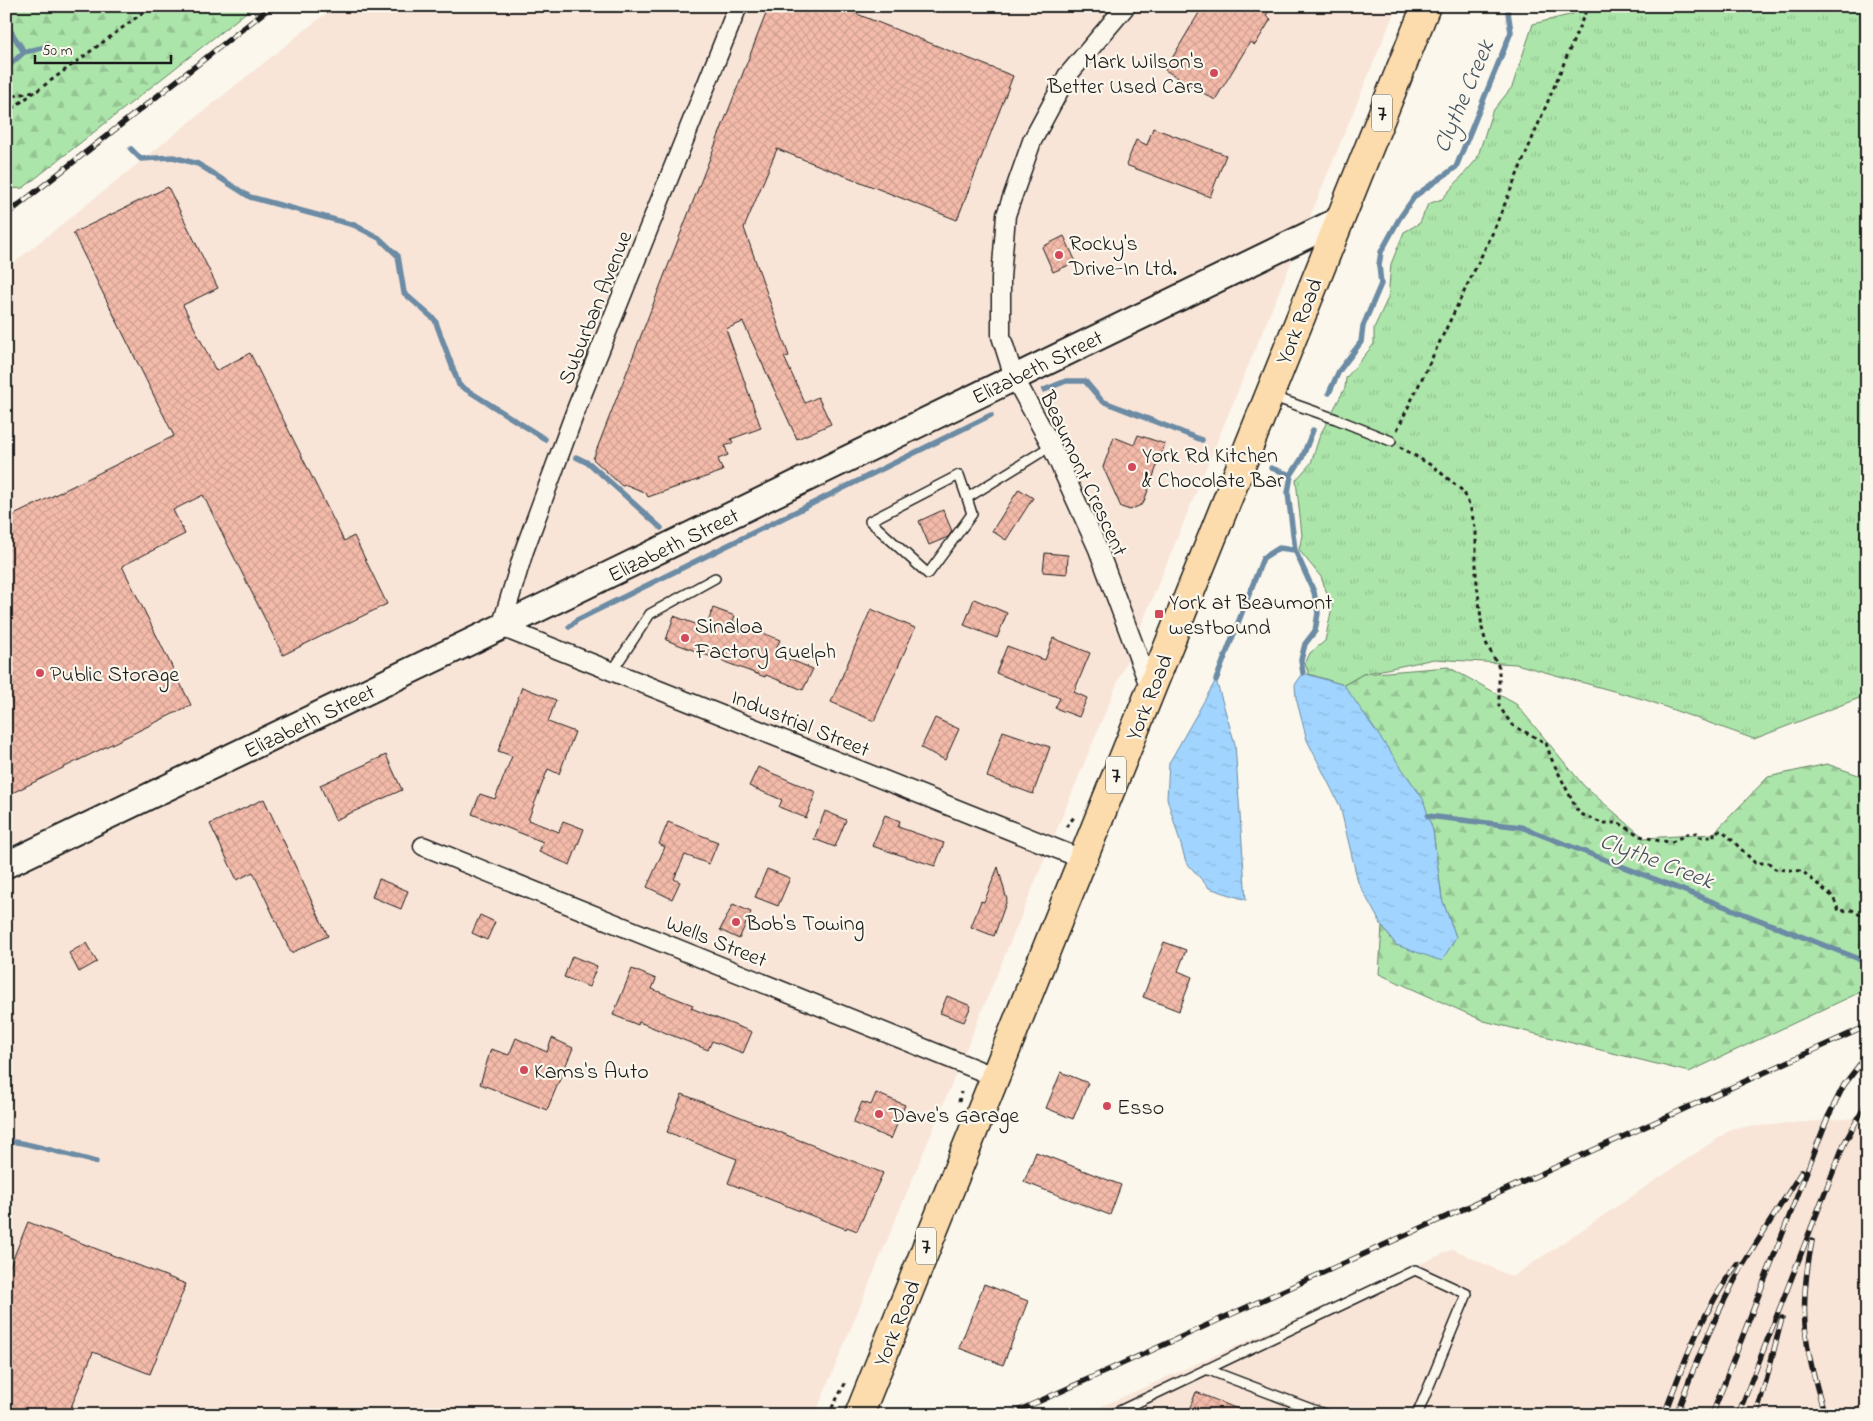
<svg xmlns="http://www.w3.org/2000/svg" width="1873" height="1421" font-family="'Indie Flower',sans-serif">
	<defs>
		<pattern id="grass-tufts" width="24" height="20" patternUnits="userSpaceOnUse" patternTransform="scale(1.25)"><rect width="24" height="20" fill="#ace5aa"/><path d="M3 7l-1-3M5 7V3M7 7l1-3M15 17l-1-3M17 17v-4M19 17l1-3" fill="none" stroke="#93c492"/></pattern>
		<pattern id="forest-firs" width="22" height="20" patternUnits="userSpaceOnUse" patternTransform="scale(1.25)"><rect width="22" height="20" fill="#ace5aa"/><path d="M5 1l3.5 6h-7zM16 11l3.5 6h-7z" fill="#93c492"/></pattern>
		<pattern id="water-ripples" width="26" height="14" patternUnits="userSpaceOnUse" patternTransform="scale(1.25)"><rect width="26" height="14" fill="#a1d5ff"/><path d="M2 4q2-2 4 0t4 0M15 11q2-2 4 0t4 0" fill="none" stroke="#8ab6da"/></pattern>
		<pattern id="building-cross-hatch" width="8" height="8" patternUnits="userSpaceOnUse" patternTransform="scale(1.25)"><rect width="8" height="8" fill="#f4bbaa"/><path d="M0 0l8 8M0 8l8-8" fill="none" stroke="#d1a092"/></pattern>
	</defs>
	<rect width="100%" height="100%" fill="#fbf7ec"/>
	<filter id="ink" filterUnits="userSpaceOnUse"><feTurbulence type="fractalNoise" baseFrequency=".02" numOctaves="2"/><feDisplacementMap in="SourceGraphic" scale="10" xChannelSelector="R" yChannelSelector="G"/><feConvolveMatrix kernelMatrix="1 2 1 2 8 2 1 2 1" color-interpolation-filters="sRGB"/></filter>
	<g filter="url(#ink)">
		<path fill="#f9e5d8" d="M335,6H1397L815,1415H6V269Z
			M1867,1117V1415H1082L1453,1249L1512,1277L1733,1128Z"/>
		<path fill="url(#grass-tufts)" stroke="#648063" d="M1576,6H1867V646L1860,653L1867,670V695L1754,739L1646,700L1516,664L1434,659L1363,674L1344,685L1309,674L1305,664L1310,653L1325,641L1332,607L1321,577L1299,550L1302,535L1296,480L1311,463L1320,435L1345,388L1346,378L1374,344V328L1388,298L1391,264L1404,232L1420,223L1428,204L1442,199L1477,159L1492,112L1512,87L1533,24L1573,14Z"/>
		<path fill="url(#forest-firs)" stroke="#648063" d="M6,6H254L23,188L6,189Z
			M1448,667L1516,704L1584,786L1644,838L1713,834L1768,777L1827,764L1867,778V989L1689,1072L1484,1021L1379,974L1382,926L1396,945L1456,937L1442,899L1433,831L1344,685L1363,674Z"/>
		<path fill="url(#water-ripples)" stroke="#6c8ba4" d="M1303,673L1344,685L1423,799L1433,831L1442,899L1456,937L1442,961L1396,945L1382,926L1358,882L1340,806L1307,740L1296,698L1295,685Z
			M1216,680L1235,744L1246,900L1209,888L1186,862L1167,798L1169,763Z"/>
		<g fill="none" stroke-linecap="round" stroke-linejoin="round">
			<path stroke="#6c8ba4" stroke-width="5.5" d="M6,24L24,52L46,47
				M6,65L12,63L24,52
				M131,149L141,159L173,157L198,164L250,197L354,225L379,238L398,256L404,293L435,320L459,385L545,439
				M1044,390L1066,381H1085L1102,401L1202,440
				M1329,393L1339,371L1361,342L1363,326L1381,284L1379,265L1381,252L1399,219L1415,196L1456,167L1511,32L1508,12
				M576,457L590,464L661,528
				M1271,468L1291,475
				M569,627L577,620L991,415
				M1303,673L1301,660L1305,644L1315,631L1318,613L1314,592L1295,550L1288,493L1291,475L1302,458L1313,430
				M1216,680L1263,558L1279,548L1295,550
				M1428,816L1521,827L1867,962
				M6,1147C8,1146 10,1143 12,1142C19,1140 83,1159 96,1162"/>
		</g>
		<path fill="url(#building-cross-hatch)" stroke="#1c1c1c" d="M769,6H860L857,14L1013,76L957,220L777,149L744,228L789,356L784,357L805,403L818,397L831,424L797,439L743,322L726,329L761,428L731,439L733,443L725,446L728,455L718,459L723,471L648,497L646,493L627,485L622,486L593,459Z
			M1203,6H1271L1266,16L1271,19L1255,45L1250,42L1215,100L1165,70Z
			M1153,128L1226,155L1210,197L1126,165L1136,140L1147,145Z
			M168,187L218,288L183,305L216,371L250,353L344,541L354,536L387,604L283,655L203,495L173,510L185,534L122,566L191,705L6,796V519L174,436L73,233Z
			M1064,236L1076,262L1053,272L1042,247Z
			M1138,435L1165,444L1143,504L1130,510L1121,507L1103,467L1114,437L1134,445Z
			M1019,489L1033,498L1006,540L992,531Z
			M943,510L952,531L948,537L929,545L919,521Z
			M1045,553L1068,555L1067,574L1043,572Z
			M974,599L1007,613L997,638L964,625Z
			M713,608L735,616L733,621L780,640L774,653L813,669L803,690L766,675L765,677L666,640L674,616L706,628Z
			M871,609L915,628L874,721L831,702Z
			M1053,638L1090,653L1074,692L1087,698L1079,717L1055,708L1060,698L996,673L1007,646L1045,660Z
			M522,687L556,700L548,722L575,732L559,774L548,769L528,820L559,832L563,821L584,829L570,865L539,852L543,842L472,814L480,794L495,799L512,756L498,751Z
			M935,718L959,729L945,760L921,748Z
			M1003,731L1050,747L1033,794L987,777Z
			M386,755L402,790L335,820L320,785Z
			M758,767L816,792L806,818L779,807L782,800L749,786Z
			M264,799L328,936L291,953L253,872L237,880L210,824Z
			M825,811L846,820L835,847L814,839Z
			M885,815L900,821L898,827L944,843L935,866L872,846Z
			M668,822L718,842L709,864L685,855L674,879L680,882L672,899L647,887L665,847L659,844Z
			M998,867L1007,900L994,936L971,927L981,901L984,902Z
			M767,869L790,878L778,906L755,897Z
			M379,879L408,891L401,909L372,897Z
			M733,904L751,912L739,939L720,930Z
			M480,915L495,922L487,940L472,933Z
			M1164,942L1186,950L1178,971L1192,977L1179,1011L1143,997Z
			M86,943L97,962L79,972L69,953Z
			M572,956L597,966L589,987L564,977Z
			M632,969L656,979L652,989L693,1005L691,1008L752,1032L743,1053L712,1041L708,1050L639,1022L638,1025L613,1015Z
			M947,996L971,1006L964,1022L940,1013Z
			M516,1038L547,1052L552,1038L573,1048L547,1110L480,1084L491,1049L509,1055Z
			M1061,1072L1088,1083L1073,1119L1046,1108Z
			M876,1093L905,1105L891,1139L853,1123L862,1102L871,1105Z
			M682,1094L883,1173L857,1231L847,1227L846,1229L728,1183L737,1159L667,1132Z
			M1036,1152L1121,1185L1110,1215L1024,1182Z
			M28,1222L186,1284L150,1374L93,1352L68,1415H6V1276Z
			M984,1284L1028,1301L1003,1365L959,1348Z
			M1196,1392L1250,1414V1415H1187Z"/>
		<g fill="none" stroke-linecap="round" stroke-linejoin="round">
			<defs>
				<path id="lane" d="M1271,396L1336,419L1391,441
					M967,498L972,514L928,574L870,521L959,475L967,498L1051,446
					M613,670L650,614L715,578
					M1206,1369L1327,1415
					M1111,1415L1415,1270L1467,1294L1417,1415"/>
				<path id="street" d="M738,6L577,407L524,551L501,627L1082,859
					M1126,6L1067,76L1032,141L1006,215L1001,278V336L1014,377L1050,443L1098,549L1151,691
					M423,846L993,1076"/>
				<path id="secondary" d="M6,865L501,627L1339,220"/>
				<path id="primary" d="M859,1415L1426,6"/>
			</defs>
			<use href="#lane" stroke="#1c1c1c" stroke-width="12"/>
			<use href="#street" stroke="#1c1c1c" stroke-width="21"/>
			<use href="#secondary" stroke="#1c1c1c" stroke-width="29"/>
			<use href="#primary" stroke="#1c1c1c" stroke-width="31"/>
			<path stroke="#1c1c1c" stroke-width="3" stroke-dasharray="4 4" stroke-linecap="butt" d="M6,98L38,90L152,6
				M6,113L36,91
				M1397,430L1493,232L1588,6
				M1400,447L1434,467L1464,492L1471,510L1476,532V574L1482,628L1486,643L1499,667V706L1512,725L1546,743L1551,758L1577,810L1583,815L1602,823H1619L1640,836L1660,841L1672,842L1687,834L1697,833L1699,837H1714V831H1723L1755,863H1769L1775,869L1802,871L1833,897L1839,911L1852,910L1867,919
				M1066,827L1075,816
				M959,1102L961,1092
				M828,1415L847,1380"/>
			<use href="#lane" stroke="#fbf7ec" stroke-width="9"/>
			<use href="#street" stroke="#fbf7ec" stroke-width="18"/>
			<use href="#secondary" stroke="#fbf7ec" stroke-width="25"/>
			<use href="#primary" stroke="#fcdcac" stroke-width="28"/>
			<defs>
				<path id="rail" d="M6,215L272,6
					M1812,1241C1798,1312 1804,1347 1825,1415
					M1009,1415L1867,1026
					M1664,1415C1684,1362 1703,1310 1737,1264
					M1676,1415C1695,1363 1716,1313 1743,1265C1762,1233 1783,1202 1802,1171
					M1712,1415L1828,1117L1844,1085L1867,1055
					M1738,1415L1844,1144L1867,1102
					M1756,1415L1766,1381L1782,1318"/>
			</defs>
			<use href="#rail" stroke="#1c1c1c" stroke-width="5.5"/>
			<use href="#rail" stroke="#fbf7ec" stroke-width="4" stroke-dasharray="11" stroke-linecap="butt"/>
		</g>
	</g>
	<g fill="#d1495b" stroke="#fbf7ec" stroke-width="2">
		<circle cx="1214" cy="73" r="5"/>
		<circle cx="1059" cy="255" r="5"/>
		<circle cx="1132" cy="467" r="5"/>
		<rect x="1154" y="609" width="10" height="10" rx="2.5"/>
		<circle cx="685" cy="638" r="5"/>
		<circle cx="40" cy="673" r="5"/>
		<circle cx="736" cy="922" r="5"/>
		<circle cx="524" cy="1070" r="5"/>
		<circle cx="1107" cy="1106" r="5"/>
		<circle cx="879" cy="1114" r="5"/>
	</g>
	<g text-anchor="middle" stroke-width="4.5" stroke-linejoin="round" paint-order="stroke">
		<g fill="#fbf7ec" stroke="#5f5e5a" stroke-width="1">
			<rect x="1372" y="94.5" width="20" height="37" rx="4"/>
			<rect x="1106" y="756.5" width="20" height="37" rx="4"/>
			<rect x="916" y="1227.5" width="20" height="37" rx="4"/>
		</g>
		<g font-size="21" font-weight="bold" fill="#1c1c1c">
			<text x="1382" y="120">7</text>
			<text x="1116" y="782">7</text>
			<text x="926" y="1253">7</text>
		</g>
		<g font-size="22" fill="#1c1c1c" stroke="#fbf7ec" text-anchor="start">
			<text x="1204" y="68" text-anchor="end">Mark Wilson's<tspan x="1204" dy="25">Better Used Cars</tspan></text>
			<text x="1069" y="250">Rocky's<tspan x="1069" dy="25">Drive-In Ltd.</tspan></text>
			<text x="1142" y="462">York Rd Kitchen<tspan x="1142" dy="25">&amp; Chocolate Bar</tspan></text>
			<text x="1169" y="609">York at Beaumont<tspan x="1169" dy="25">westbound</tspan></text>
			<text x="695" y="633">Sinaloa<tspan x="695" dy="25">Factory Guelph</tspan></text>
			<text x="50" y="681">Public Storage</text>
			<text x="746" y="930">Bob's Towing</text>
			<text x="534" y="1078">Kams's Auto</text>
			<text x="1117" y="1114">Esso</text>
			<text x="889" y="1122">Dave's Garage</text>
		</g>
		<g font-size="22" fill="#1c1c1c" stroke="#fbf7ec">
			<text transform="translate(594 307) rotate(-68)" y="8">Suburban Avenue</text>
			<text transform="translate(1298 321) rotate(-68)" y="8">York Road</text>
			<text transform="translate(1037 366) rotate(-26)" y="8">Elizabeth Street</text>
			<text transform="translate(1085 473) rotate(65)" y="8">Beaumont Crescent</text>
			<text transform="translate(673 544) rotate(-26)" y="8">Elizabeth Street</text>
			<text transform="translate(1148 697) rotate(-68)" y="8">York Road</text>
			<text transform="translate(309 720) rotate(-26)" y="8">Elizabeth Street</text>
			<text transform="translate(801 722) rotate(22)" y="8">Industrial Street</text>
			<text transform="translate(717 940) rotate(22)" y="8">Wells Street</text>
			<text transform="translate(896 1323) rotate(-68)" y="8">York Road</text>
		</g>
		<g font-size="24" font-style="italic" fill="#445460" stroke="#fbf7ec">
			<text transform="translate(1463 96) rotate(-67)" y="8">Clythe Creek</text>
			<text transform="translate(1657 860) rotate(21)" y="8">Clythe Creek</text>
		</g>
	</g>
	<rect width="1873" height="1421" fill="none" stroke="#fbf7ec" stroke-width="25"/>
	<rect x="12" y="12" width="1848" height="1396" fill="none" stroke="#1c1c1c" stroke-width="2" filter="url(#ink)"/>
	<path d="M35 55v8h136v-8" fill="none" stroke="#1c1c1c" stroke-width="2.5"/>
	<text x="42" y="55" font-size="15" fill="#1c1c1c" stroke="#fbf7ec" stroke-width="4" paint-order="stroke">50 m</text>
</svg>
